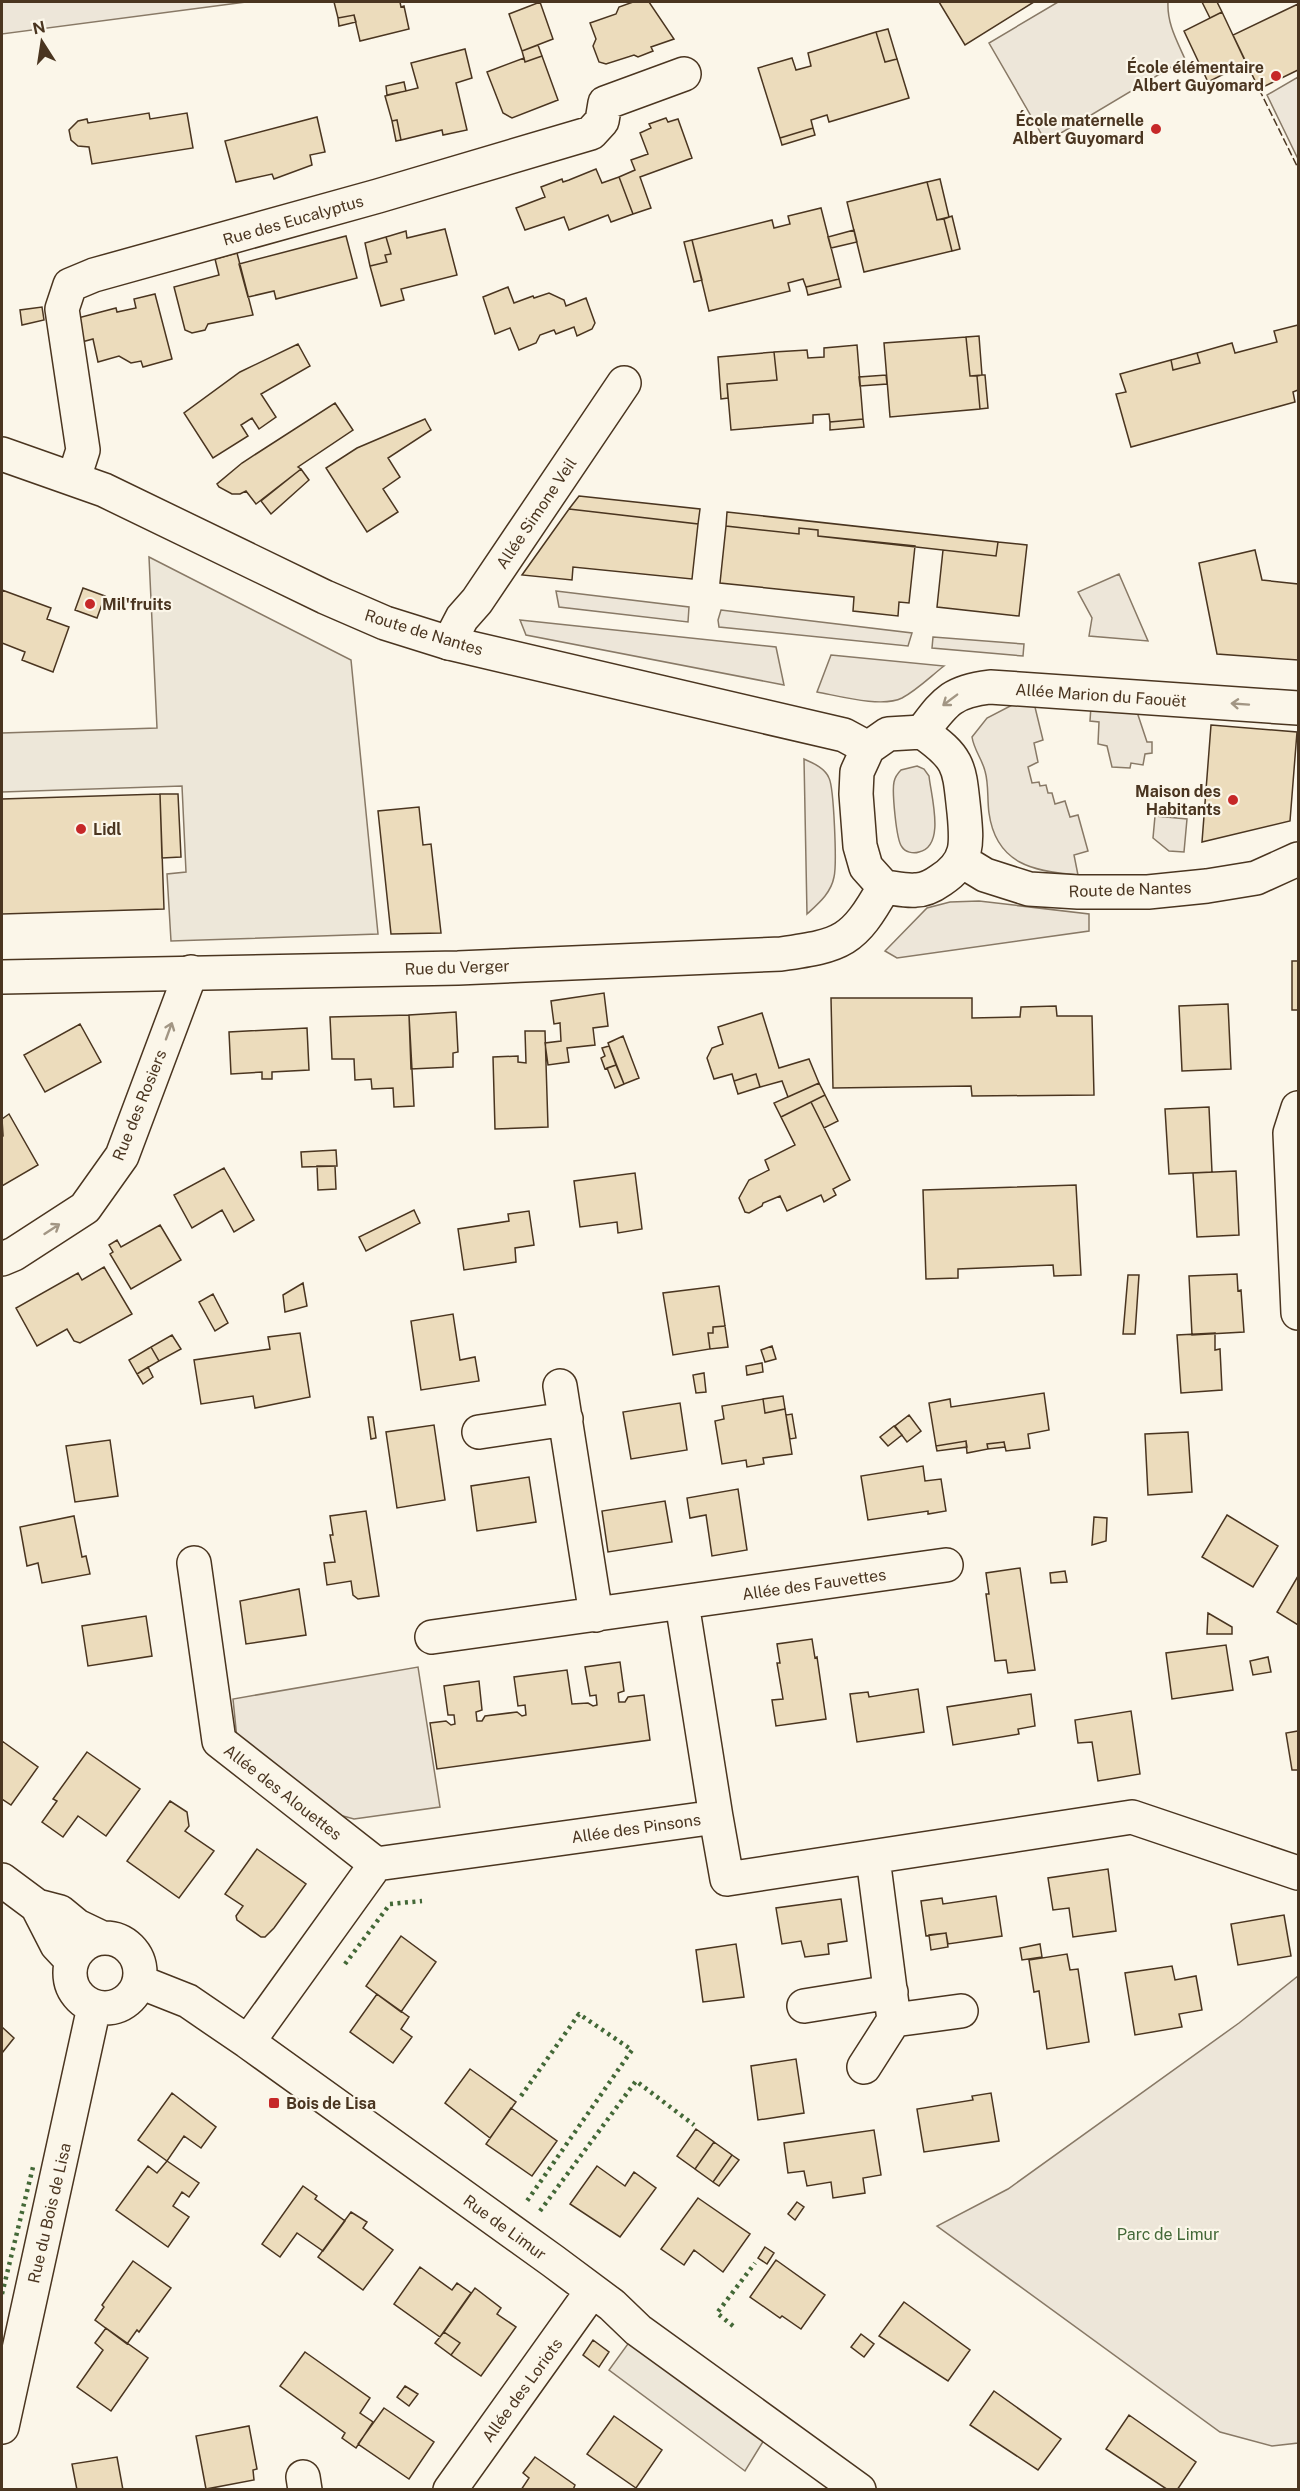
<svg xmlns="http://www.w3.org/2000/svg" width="1300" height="2491" font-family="'Public Sans',sans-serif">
	<rect width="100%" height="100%" fill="#fbf6e9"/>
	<path fill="#ede6d9" stroke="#887966" stroke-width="1.5" d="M2,2H246L2,34Z
		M1058,2H1168C1167,23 1176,39 1185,59L1046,142L989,43Z
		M1298,77V159L1267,95Z
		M1119,574L1148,641L1089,636L1092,618L1078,592Z
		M556,591L689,607L688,622L559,607Z
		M721,610L912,633L908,646L719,627L718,620Z
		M520,620L776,647L784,685L526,635Z
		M933,637L1024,644L1023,656L932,648Z
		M831,655L944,666C931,676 917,690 902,698C882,708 839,696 817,692Z
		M1016,703H1034L1043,740L1034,743L1038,762L1028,767L1032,783L1039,782L1040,786L1046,785L1048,793H1052L1055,804L1065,801L1070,817L1078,815L1088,851L1074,855L1078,875C1034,872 996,864 989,813C987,799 989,785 985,771C982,759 974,750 972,737L987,718Z
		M1091,706L1136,709L1147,742H1152V753L1145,754L1143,765L1131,763L1130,768L1112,767L1107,746L1098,744L1099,722L1090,721Z
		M804,759C813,763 825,768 829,778C834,788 837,865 834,877C831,893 819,903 807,914Z
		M917,766L924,769L929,776C931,796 946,846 919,852C913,854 905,852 902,847C896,840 892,791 894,782C895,777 898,773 901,770Z
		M1155,816L1187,819L1184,852L1169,851L1153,838Z
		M979,901L1089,914V931L897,958L885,951L927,908L950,902Z
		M418,1667L440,1807L354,1819L332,1813L237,1739L233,1699Z
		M1298,1976V2443L1272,2446L1220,2432L937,2226L1008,2189L1239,2023Z"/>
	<path fill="#ede7d9" stroke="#887966" stroke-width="1.5" d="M149,557L351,660L378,934L171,941L167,874L186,872L182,786L2,792V733L157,728Z
		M638,2330L772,2427L745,2471L609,2370Z"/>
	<path fill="#ecdcbc" stroke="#4a3520" stroke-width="1.5" d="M334,2H400L401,7L404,6L409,29L360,41L354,15L338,18Z
		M540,2L553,39L522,51L509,14Z
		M633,2H649L674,39L651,47L653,51L638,57L634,55L606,64L599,62L593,46L596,39L590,23L616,14L619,7Z
		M939,2H1034L965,45Z
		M1202,2H1217L1222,12L1210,18Z
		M1298,4V70L1259,89L1233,35Z
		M1222,12L1246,63L1208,82L1184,31Z
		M354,15L356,22L339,26L338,18Z
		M888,29L897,59L885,62L876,32Z
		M876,32L885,62L897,59L909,98L829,122L827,115L811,120L813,128L780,138L758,68L792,58L796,70L811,66L808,53Z
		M538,45L542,56L525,62L522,51Z
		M465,49L472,78L456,83L467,130L443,135L442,130L401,140L397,120L392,121L385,96L418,88L411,63Z
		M542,56L558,100L512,118L503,113L487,72L524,58L525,62Z
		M404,82L406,91L387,95L386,86Z
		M149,113L150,119L187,113L193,148L92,164L89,147L78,146L71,140L69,130L78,121L87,119L88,123Z
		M317,117L325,152L310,155L312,165L274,179L272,174L236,182L225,141Z
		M666,118L668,122L678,119L692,158L640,177L651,208L633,214L619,177L635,170L631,160L648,154L640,133L651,128L649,124Z
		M397,120L401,140L396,141L392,121Z
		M813,128L815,135L782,145L780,138Z
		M596,169L602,183L619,177L633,214L611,222L608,215L569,230L564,217L525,230L516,208L545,197L541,187L562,179L563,182L569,180Z
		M940,179L949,217L937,220L927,182Z
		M927,182L937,220L944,219L952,251L864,272L847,202Z
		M821,208L839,279L806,287L803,279L788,283L790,291L709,311L692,240L772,220L774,228L790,224L788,216Z
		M952,216L960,249L952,251L944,219Z
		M445,229L457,275L401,289L404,300L381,306L370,266L387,262L385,255L391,254L386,237L406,231L407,238Z
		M854,230L857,242L831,248L828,237Z
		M346,236L357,278L276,299L274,291L248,297L239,264Z
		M386,237L391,254L385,255L387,262L370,266L365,243Z
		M692,240L702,280L694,282L684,242Z
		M237,253L253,315L208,324L205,330L192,333L185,330L174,287L219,275L215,259Z
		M839,279L841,287L808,295L806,287Z
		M508,287L514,303L533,296L534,298L549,293L564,300L566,306L586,298L595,323L592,329L577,336L574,327L556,334L554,330L540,335L536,343L519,350L510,328L495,334L483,297Z
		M155,294L172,359L143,367L141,361L131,363L119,356L98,362L93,339L78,343L74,319L116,308L117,312L136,308L134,299Z
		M42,307L44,320L22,325L20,310Z
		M1298,325V390L1293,392L1295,402L1131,447L1116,394L1126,392L1120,374L1171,360L1173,370L1200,363L1197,353L1232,343L1235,353L1277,342L1274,331Z
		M979,336L982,375L970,376L966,337Z
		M966,337L970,376H977L980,409L890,417L884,343Z
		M298,344L310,366L261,394L276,417L259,429L252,418L241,425L248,436L213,458L184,413L240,372Z
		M857,345L863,419L830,422L829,414L813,415V423L731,430L727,384L777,380L774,352L807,350L808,358L824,357V348Z
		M774,352L777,380L727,384L728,398L721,399L718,357Z
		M1197,353L1200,363L1173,370L1171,360Z
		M886,375L887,384L860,386L859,377Z
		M982,375H985L988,408L980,409L977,376Z
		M335,403L353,430L298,467L301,469L256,504L246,491L240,494H232L219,487L217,484L242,463Z
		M425,419L431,430L388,458L400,477L383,489L398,512L367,532L326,468L357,448Z
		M863,419L864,427L830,430V422Z
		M301,469L309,480L271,514L261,501Z
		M579,496L700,509L698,524L569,509Z
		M569,509L698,524L692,579L573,567L572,580L522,575Z
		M727,512L998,542L996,556L818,536V530L799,528V534L726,526Z
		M726,526L799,534V528L818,530V536L915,546L909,603L899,602L898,616L853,611L854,597L720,583Z
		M998,542L1027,545L1019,616L937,607L943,550L996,556Z
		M1255,550L1262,580L1298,584V660L1217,654L1199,563Z
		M83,588L105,596L97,618L75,610Z
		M2,590L51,608L47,619L69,627L53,672L22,660L25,652L2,643Z
		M1211,725L1297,732L1290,821L1202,842Z
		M160,794L164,909L2,914V799Z
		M160,794H178L181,857L162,858Z
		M419,807L423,845L431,844L441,933L391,934L378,811Z
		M1292,961H1298V1010H1292Z
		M604,993L608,1026L593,1028L595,1045L567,1048L569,1062L548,1065L545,1043L561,1041L560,1023L554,1024L551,1001Z
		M831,998H972V1018L1020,1017L1021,1007L1056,1006L1057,1016H1092L1094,1095L972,1096L971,1086L833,1088Z
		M1228,1004L1231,1069L1182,1071L1179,1006Z
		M456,1012L458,1052L453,1053V1067L411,1069L409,1015Z
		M762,1013L779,1068L809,1059L819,1083L788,1097L782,1081L760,1087L756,1074L734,1081L732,1074L714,1079L707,1058L712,1048L723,1044L718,1027Z
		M409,1015L414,1106L394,1107L393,1088L372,1089L371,1079L355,1080L354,1059H332L330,1017Z
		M80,1024L101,1062L45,1092L24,1055Z
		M307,1028L309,1070L272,1072V1079H262V1072L231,1074L229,1032Z
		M525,1031H545L548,1127L495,1129L493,1057L518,1056V1062L526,1063Z
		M623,1036L639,1078L624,1084L608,1043Z
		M609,1046L616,1065L605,1069L601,1058L605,1056L602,1048Z
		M616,1065L624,1084L615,1088L607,1068Z
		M756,1074L760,1087L738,1094L734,1081Z
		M819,1083L825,1095L781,1117L774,1103Z
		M825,1095L838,1121L824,1128L811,1102Z
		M811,1102L850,1180L833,1189L836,1195L824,1202L821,1195L787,1211L780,1196L763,1203L762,1206L749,1213L745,1212L739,1198L749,1180L769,1170L765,1160L795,1145L781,1117Z
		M1209,1107L1212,1172L1169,1174L1165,1109Z
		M9,1114L38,1165L2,1186V1137L3,1136L2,1119Z
		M336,1150L337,1166L302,1167L301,1152Z
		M317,1166H335L336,1189L318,1190Z
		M224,1168L254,1220L234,1232L222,1210L192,1228L174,1195Z
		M1236,1171L1239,1235L1197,1237L1193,1173Z
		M635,1173L642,1229L618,1233L617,1222L580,1227L574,1181Z
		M1076,1185L1081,1275L1054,1276L1053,1265L958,1269V1278L926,1279L923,1190Z
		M414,1210L420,1223L366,1251L359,1237Z
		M529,1211L534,1245L515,1248L516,1262L464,1270L458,1229L509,1221L508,1214Z
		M160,1225L181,1260L131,1289L110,1254L113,1252L109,1245L117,1240L121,1247Z
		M104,1267L132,1314L80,1343L74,1341L67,1329L37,1346L16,1308L78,1273L82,1280Z
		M1237,1274L1238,1291L1241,1290L1244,1332L1192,1335L1189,1276Z
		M1128,1275H1139L1135,1334H1123Z
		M303,1283L307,1306L285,1312L283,1295Z
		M719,1286L725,1326L713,1327V1333H708L710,1349L673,1355L663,1293Z
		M213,1294L228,1323L215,1331L199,1302Z
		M453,1314L460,1360L475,1357L479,1381L421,1390L411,1321Z
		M725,1326L728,1347L710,1349L708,1333H713V1327Z
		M300,1333L310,1397L255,1408L253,1396L201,1404L194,1360L270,1349L268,1337Z
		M1215,1333V1350L1220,1349L1222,1390L1181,1393L1177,1335Z
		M172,1335L181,1349L159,1361L151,1347Z
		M772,1346L776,1359L765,1362L761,1350Z
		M151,1347L159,1361L137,1374L129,1360Z
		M762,1363L763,1372L747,1375L746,1366Z
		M148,1367L153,1377L143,1384L137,1374Z
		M704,1373L706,1392L696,1393L693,1375Z
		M1044,1393L1049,1430L1028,1434L1030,1448L1006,1451L1004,1442L987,1444L988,1449L967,1453L966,1441L936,1446L929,1403L950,1399L951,1407Z
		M783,1396L785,1409L765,1413L763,1399Z
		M763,1399L765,1413L785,1409L792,1454L763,1458L764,1464L747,1467L746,1460L722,1464L715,1421L724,1419L722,1406Z
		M680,1403L687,1450L631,1459L623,1412Z
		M792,1414L796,1438L790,1439L786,1415Z
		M909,1415L921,1431L907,1442L895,1426Z
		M368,1417H373L376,1438L371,1439Z
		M434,1425L445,1500L397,1508L386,1432Z
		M894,1426L902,1435L888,1446L880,1437Z
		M1188,1432L1192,1492L1148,1495L1145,1434Z
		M110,1440L118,1496L75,1502L66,1446Z
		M966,1441L967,1447L937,1451L936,1446Z
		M1004,1442L1005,1447L988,1449L987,1444Z
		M923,1466L925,1481L941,1479L946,1511L928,1514V1511L868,1520L861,1476Z
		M529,1477L536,1522L477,1531L471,1486Z
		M738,1489L747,1550L712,1556L706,1515L690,1518L687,1498Z
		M665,1501L672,1542L608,1552L602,1511Z
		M366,1511L379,1596L358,1599L353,1595L351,1581L327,1585L324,1563L335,1562L330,1535H333L330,1516Z
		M1227,1515L1278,1546L1253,1587L1202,1557Z
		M74,1516L82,1557L86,1556L90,1574L42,1583L38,1563L27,1566L20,1527Z
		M1094,1517L1107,1518L1106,1541L1092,1545Z
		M1020,1568L1035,1670L1008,1673L1006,1660L995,1661L986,1594H989L986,1573Z
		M1065,1571L1067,1582L1051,1583L1050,1573Z
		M1298,1576V1625L1277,1612Z
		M299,1589L306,1635L246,1644L240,1601Z
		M1208,1613L1232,1627V1634H1207Z
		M146,1616L152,1656L88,1666L82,1626Z
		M812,1639L815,1658L817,1657L826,1719L776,1726L772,1700L783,1699L777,1663H780L777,1644Z
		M1226,1645L1233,1690L1172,1699L1166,1653Z
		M1268,1657L1271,1672L1253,1675L1250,1661Z
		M620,1662L624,1691L618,1693L619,1702H625L628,1697L644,1695L650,1740L437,1769L430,1723L446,1721L451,1725L455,1724L454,1715H448L444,1686L479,1681L482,1710L476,1712L477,1721H482L485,1716L517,1712L522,1716L526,1715L525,1705L518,1706L514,1677L567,1670L572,1704L588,1703L593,1706L597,1705L596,1695L590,1696L585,1667Z
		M918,1689L924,1732L857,1742L850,1694L868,1692L869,1697Z
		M1031,1694L1035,1726L1018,1729L1019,1734L953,1745L947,1707Z
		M1131,1711L1140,1774L1098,1781L1092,1742L1078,1743L1075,1720Z
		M1298,1731V1770H1292L1286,1733Z
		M2,1741L38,1767L11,1805L2,1799Z
		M87,1752L140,1789L106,1836L78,1816L63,1837L42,1822L57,1801L53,1799Z
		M170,1801L187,1812L189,1826L185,1831L214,1851L179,1898L127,1861Z
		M257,1849L306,1884L274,1928L265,1937H261L237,1920L236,1916L243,1906L225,1894Z
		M1108,1869L1116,1931L1073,1937L1069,1908L1053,1910L1048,1878Z
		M996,1896L1002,1936L948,1944L946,1933L926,1936L921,1901L942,1898L943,1904Z
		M841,1899L847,1941L828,1944L829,1954L805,1957L801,1941L782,1944L776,1908Z
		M1284,1915L1291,1956L1238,1965L1231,1924Z
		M946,1933L948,1947L931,1950L929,1935Z
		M401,1936L436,1962L401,2012L366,1986Z
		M736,1944L744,1997L703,2002L696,1950Z
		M1040,1944L1042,1957L1022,1960L1020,1948Z
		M1067,1954L1070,1970L1078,1969L1089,2042L1047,2049L1039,1991L1034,1992L1029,1960Z
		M1172,1966L1175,1980L1196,1976L1202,2010L1179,2014L1182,2027L1135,2035L1125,1973Z
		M377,1994L409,2017L401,2029L412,2037L393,2063L350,2032Z
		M2,2027L14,2038L2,2053Z
		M796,2059L804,2113L758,2120L751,2066Z
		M470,2069L516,2102L490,2138L445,2103Z
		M172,2093L216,2127L201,2148L184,2136L167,2161L138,2140Z
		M991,2093L999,2141L924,2152L917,2109L973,2100L972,2096Z
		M511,2108L557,2141L532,2176L486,2144Z
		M696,2129L714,2142L695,2169L677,2156Z
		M874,2130L881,2175L863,2178L865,2193L833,2198L831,2182L807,2186L804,2171L788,2173L784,2143Z
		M714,2142L732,2155L713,2182L695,2169Z
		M732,2155L739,2160L719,2186L713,2182Z
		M167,2161L199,2183L189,2197L182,2192L173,2206L189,2217L168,2247L116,2210L148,2166L157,2173Z
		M597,2166L625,2186L634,2172L656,2188L620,2237L570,2204Z
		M303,2186L317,2196L315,2199L345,2221L323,2251L297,2233L280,2257L262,2244Z
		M698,2198L750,2234L723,2272L694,2250L684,2265L661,2249Z
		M797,2202L804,2207L795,2220L788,2214Z
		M351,2212L367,2222L363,2228L393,2250L363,2290L318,2257Z
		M765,2247L774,2253L767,2264L758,2258Z
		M776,2260L825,2295L801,2329L782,2316L780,2318L750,2297Z
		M133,2261L171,2288L139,2332L137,2330L127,2344L95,2320L104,2307L102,2305Z
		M420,2267L452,2290L457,2283L471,2293L440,2337L394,2304Z
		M475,2288L501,2308L497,2314L516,2327L481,2376L451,2355L460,2343L444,2332Z
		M904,2302L970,2350L948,2381L879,2336Z
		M106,2328L148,2358L111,2411L77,2387L103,2350L95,2343Z
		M444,2332L460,2343L451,2355L435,2343Z
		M861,2334L874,2344L864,2357L851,2347Z
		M593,2340L609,2352L599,2367L583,2355Z
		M305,2352L370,2398L360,2413L373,2422L356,2448L342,2438L345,2433L280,2386Z
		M405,2386L418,2394L409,2406L397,2397Z
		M994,2391L1061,2439L1038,2470L970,2425Z
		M384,2408L434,2442L409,2479L358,2444Z
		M1129,2415L1196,2462L1177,2490H1168L1106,2449Z
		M614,2416L662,2450L636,2488L587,2454Z
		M249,2426L257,2469L253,2470L254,2480L206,2489L196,2436Z
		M117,2457L123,2490H77L72,2464Z
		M535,2457L575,2485L573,2490H521L529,2478L523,2473Z"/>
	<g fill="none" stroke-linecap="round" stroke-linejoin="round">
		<defs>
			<path id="minor" d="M74,478L83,450L62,309L70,285L94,275L378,196L591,133L602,121L605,103L684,74
				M449,643L462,618L477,601L624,383
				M922,732C945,702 950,692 990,687L1298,708
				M1298,1108L1290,1133L1298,1313
				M2,1259L14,1254L85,1208L122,1156L191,972
				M560,1386L596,1615
				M479,1432L566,1419
				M194,1563L219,1741L376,1864
				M682,1603L716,1817
				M432,1637L946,1565
				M2,1880L37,1906L60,1912L77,1926L100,1937
				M37,1906L57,1945L72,1961
				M70 1973a35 35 0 1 1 70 0a35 35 0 1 1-70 0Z
				M140,1982L188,2001L248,2042L553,2261L612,2305L638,2330L859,2490
				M804,2006L891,1992
				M894,2020L961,2011
				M248,2042L376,1864L716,1817L727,1879L1132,1817L1298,1873
				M864,2067L894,2020L873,1858
				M2,2427L94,2007
				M303,2477L305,2490
				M450,2490L592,2291"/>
			<path id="major" d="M2,454L104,490L325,597L385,623L449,643L844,735L868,748
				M922,732C961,759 959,767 964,812C967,843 969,862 941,880C934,885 925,890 916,890C906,891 894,888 884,887L866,867L860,846L856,794L857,772L868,748L888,734Z
				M962,861L985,875L1029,889L1078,892H1148L1207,886L1256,878L1298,859
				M2,977L458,968L781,954C843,945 853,942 884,887"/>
		</defs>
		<use href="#minor" stroke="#4a3520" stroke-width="36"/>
		<use href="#major" stroke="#4a3520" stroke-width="36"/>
		<use href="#minor" stroke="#fbf6e9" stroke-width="33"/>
		<use href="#major" stroke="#fbf6e9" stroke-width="33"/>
		<path stroke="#436837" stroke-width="4.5" stroke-dasharray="3 4.5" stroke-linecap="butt" d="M345,1964L390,1904L422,1901
			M521,2096L579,2014L632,2050L527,2201
			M540,2211L636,2081L694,2125
			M2,2294L33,2167
			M733,2326L717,2313L755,2263"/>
		<path stroke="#4a3520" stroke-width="1.5" stroke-dasharray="8 3" stroke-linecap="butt" d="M1259,89L1298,168"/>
	</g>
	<defs><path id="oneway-shaft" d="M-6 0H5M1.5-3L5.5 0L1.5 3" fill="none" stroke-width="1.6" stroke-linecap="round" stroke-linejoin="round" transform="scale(1.5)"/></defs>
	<g stroke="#a29684">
		<use href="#oneway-shaft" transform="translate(950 700) rotate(143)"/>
		<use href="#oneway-shaft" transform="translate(1240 704) rotate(-176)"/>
		<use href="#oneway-shaft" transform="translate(169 1031) rotate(-70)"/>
		<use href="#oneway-shaft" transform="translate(52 1229) rotate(-33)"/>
	</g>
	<g fill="#c62828" stroke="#fbf6e9" stroke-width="2">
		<circle cx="1276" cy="76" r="6"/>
		<circle cx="1156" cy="129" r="6"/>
		<circle cx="90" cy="604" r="6"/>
		<circle cx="1233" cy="800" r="6"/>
		<circle cx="81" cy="829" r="6"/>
		<rect x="268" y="2097" width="12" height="12" rx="3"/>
	</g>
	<g text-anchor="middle" stroke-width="4.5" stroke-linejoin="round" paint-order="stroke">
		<g font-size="16" font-weight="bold" fill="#4a3520" stroke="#fbf6e9" text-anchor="end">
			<text x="1264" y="73">École élémentaire<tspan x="1264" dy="18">Albert Guyomard</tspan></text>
			<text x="1144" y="126">École maternelle<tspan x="1144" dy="18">Albert Guyomard</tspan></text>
			<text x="102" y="610" text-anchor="start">Mil'fruits</text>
			<text x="1221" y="797">Maison des<tspan x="1221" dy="18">Habitants</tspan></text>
			<text x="93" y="835" text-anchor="start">Lidl</text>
			<text x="286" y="2109" text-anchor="start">Bois de Lisa</text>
		</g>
		<g font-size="16" fill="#4a3520" stroke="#fbf6e9">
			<text transform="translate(293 220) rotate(-16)" y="6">Rue des Eucalyptus</text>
			<text transform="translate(536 513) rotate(-56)" y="6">Allée Simone Veil</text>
			<text transform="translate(424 632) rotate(17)" y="6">Route de Nantes</text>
			<text transform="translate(1101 695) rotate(4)" y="6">Allée Marion du Faouët</text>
			<text transform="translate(1130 889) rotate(-2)" y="6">Route de Nantes</text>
			<text transform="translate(457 967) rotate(-2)" y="6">Rue du Verger</text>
			<text transform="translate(139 1105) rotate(-68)" y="6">Rue des Rosiers</text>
			<text transform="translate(814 1584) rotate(-8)" y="6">Allée des Fauvettes</text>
			<text transform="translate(283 1792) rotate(38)" y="6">Allée des Alouettes</text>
			<text transform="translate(636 1828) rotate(-8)" y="6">Allée des Pinsons</text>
			<text transform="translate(49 2213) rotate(-77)" y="6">Rue du Bois de Lisa</text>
			<text transform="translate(505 2227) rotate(36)" y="6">Rue de Limur</text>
			<text transform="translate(522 2390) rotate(-54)" y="6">Allée des Loriots</text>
		</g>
		<g font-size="16" fill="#436837" stroke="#fbf6e9">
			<text x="1168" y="2240">Parc de Limur</text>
		</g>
	</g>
	<rect width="1300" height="2491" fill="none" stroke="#4a3520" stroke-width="6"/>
	<g transform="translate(42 42) rotate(348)" stroke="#fbf6e9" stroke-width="4.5" paint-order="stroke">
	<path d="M0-4.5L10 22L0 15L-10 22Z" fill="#4a3520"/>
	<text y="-9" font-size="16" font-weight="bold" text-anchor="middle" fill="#4a3520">N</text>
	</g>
</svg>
